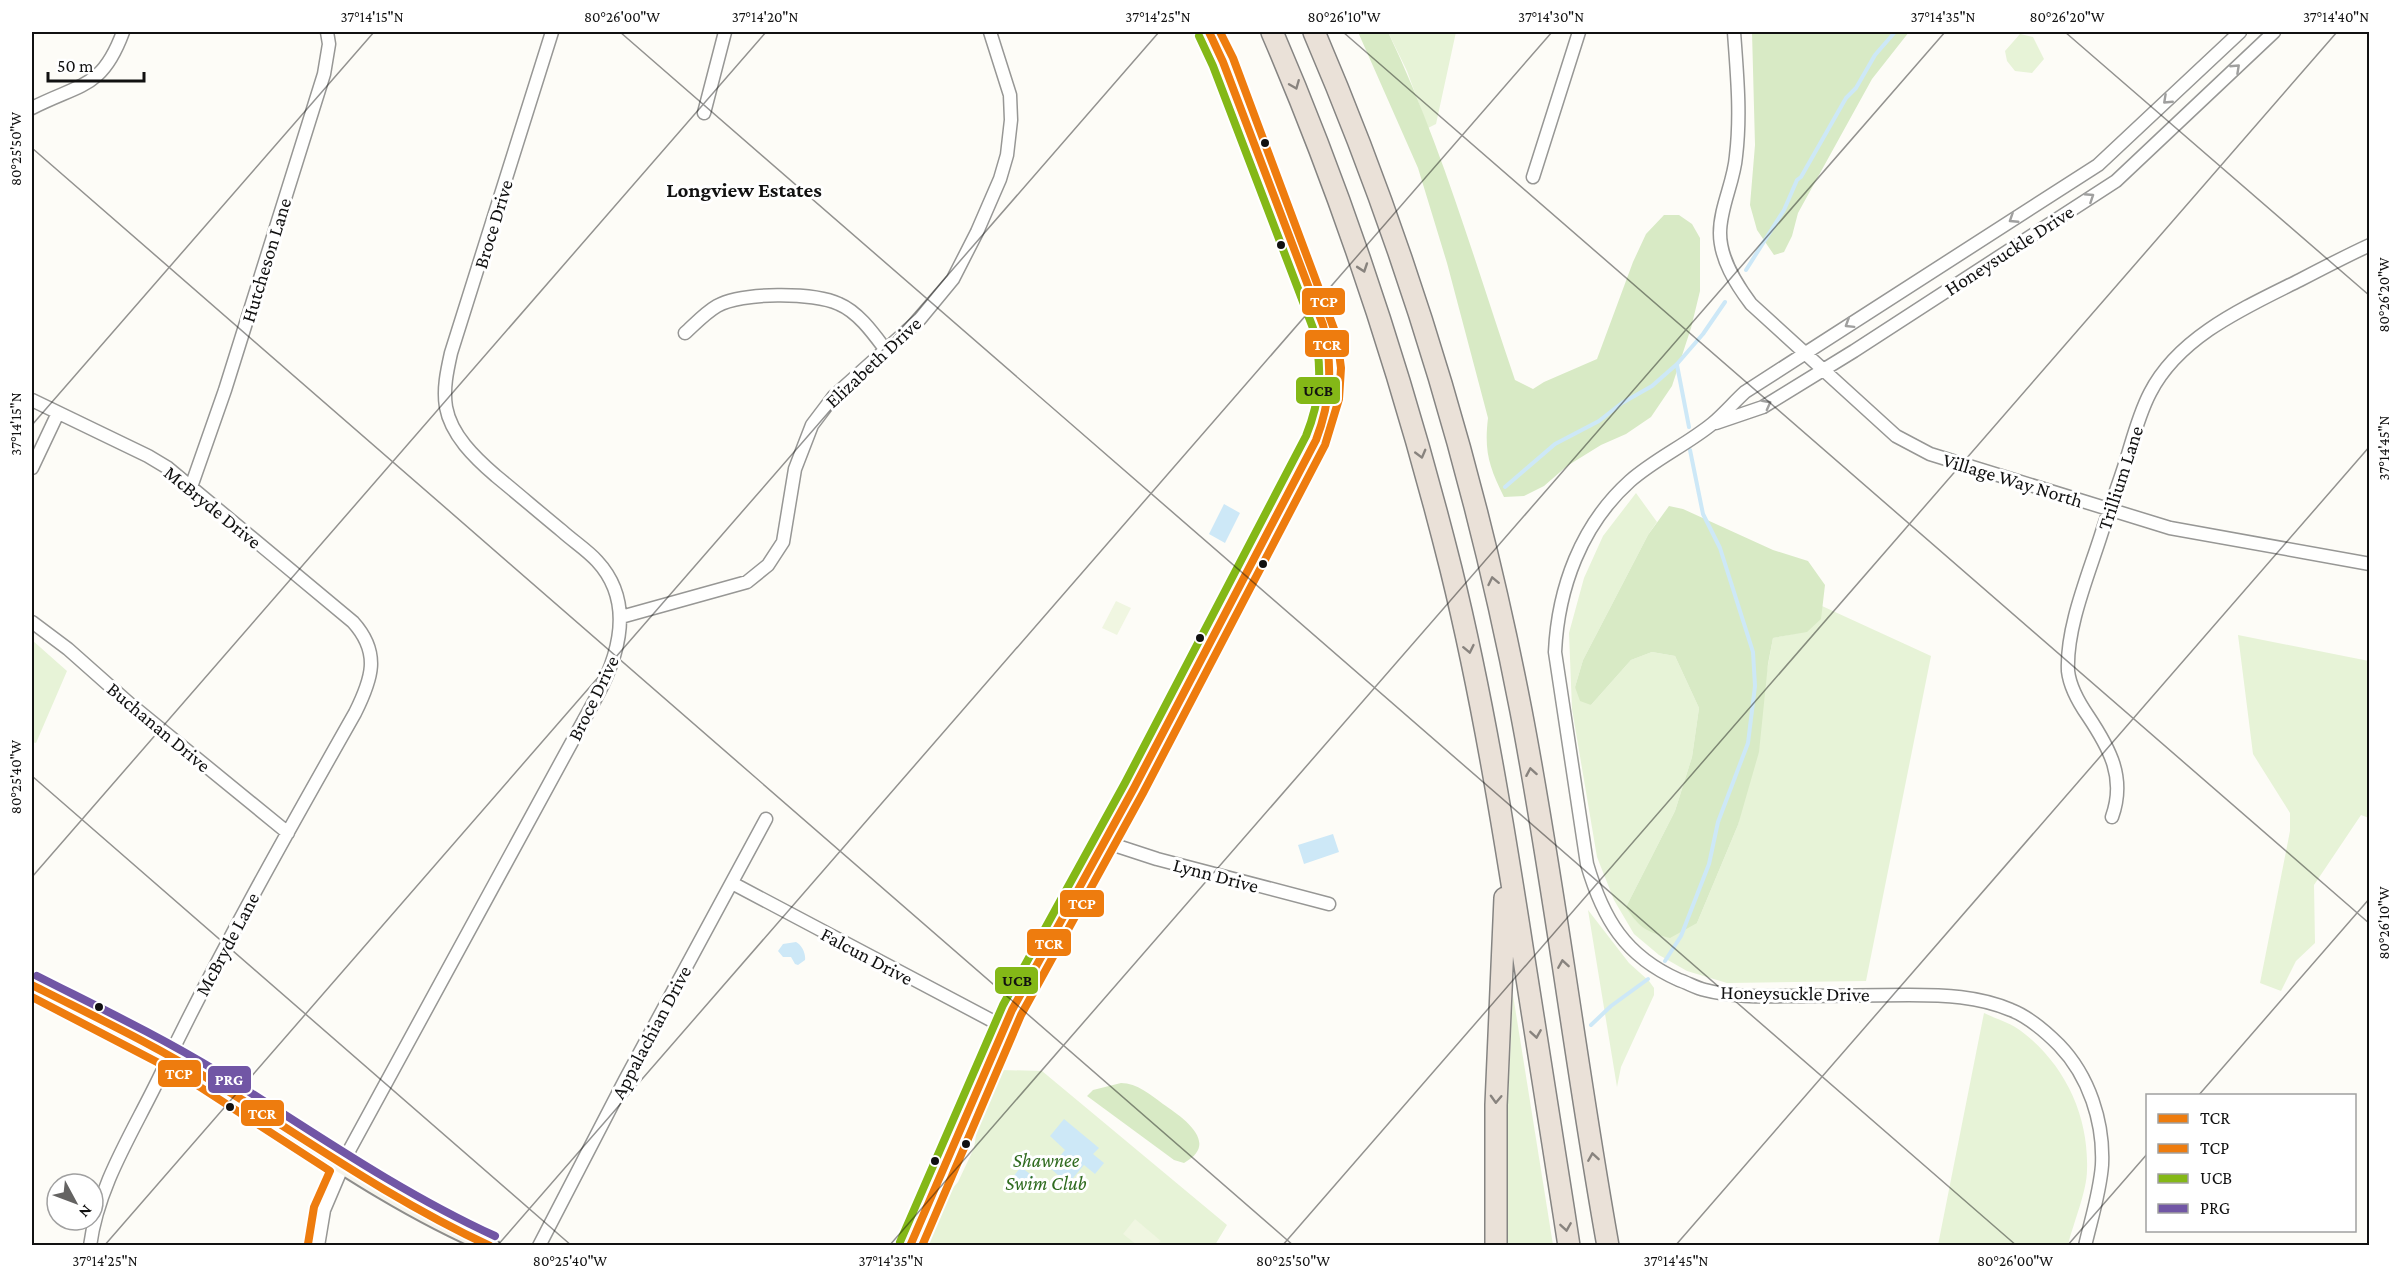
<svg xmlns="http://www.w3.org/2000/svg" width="2401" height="1277" font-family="'Crimson Pro',serif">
	<rect width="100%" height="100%" fill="#fdfcf7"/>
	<path fill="#e7f3d7" d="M1388,32H1456L1436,124L1428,128L1407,71Z
		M2020,34L2033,37L2044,59L2032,73L2015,71L2007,61L2005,51Z
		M1636,493L1657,522L1648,535L1583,660L1575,687L1591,705L1631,660L1652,652L1675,656L1699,708L1692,757L1675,811L1626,907L1697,923L1738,825L1773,638L1807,631L1820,619L1822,606L1931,656L1866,981L1727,983L1687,971L1659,955L1634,934L1614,900L1597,857L1572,709L1569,633L1584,578L1603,536Z
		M2238,635L2369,661V818L2361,815L2314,885L2315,943L2296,961L2281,991L2260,983L2290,831V813L2253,754Z
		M32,640L67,671L36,743L32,742Z
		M1588,910L1629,963L1649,981L1654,988V995L1621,1067L1617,1087Z
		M1513,995L1553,1245L1508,1246L1506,1144Z
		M1984,1013C1996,1019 2011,1023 2021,1031C2065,1064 2089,1116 2087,1170C2087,1191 2073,1224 2068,1245H1938Z
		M1001,1070L1042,1071L1227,1225L1215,1245L928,1246L945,1197L958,1182L974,1148L978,1123Z"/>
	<path fill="#d8eac5" d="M1358,32H1388C1441,143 1475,263 1515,380L1533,389L1544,382L1597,359L1633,262L1646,234L1664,215H1679L1692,224L1700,238V291L1691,328L1672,386L1651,417L1626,434L1601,445L1567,466L1544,486L1524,496L1504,497C1489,467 1484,451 1488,418L1447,263L1418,168Z
		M1752,32H1909L1872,79L1798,213L1792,236L1784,252L1774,255L1757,230L1750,205L1755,145Z
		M1669,506L1683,509L1773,550L1808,561L1825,585L1821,619L1807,632L1773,638L1768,664L1759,752L1738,825L1697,923L1670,938C1647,932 1639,928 1626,907L1675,811L1692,757L1699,708L1675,656L1652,652L1631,660L1591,705L1580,701L1575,687L1583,660L1648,535Z
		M1121,1083C1137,1083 1151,1095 1163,1104C1182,1117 1221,1143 1184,1163L1174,1160L1087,1096L1093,1090Z"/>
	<path fill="#f0f6e1" d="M1116,601L1131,608L1117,635L1102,628Z
		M1135,1219L1161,1241L1156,1245H1137L1123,1234Z"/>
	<path fill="#cde8f7" d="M1224,504L1240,513L1225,543L1209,534Z
		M1333,834L1339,852L1304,864L1298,845Z
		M796,942C802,945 806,954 805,960L798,965L795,964L791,957H783L778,951L783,944Z
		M1064,1119L1099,1148L1093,1154L1104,1163L1095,1174L1084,1165L1068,1184L1050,1168L1065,1150L1050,1136Z
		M1021,1167L1039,1181L1030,1192L1012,1178Z"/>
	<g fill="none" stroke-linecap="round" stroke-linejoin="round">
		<path stroke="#cde8f7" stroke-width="4" d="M1746,270L1784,210L1797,180L1801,177L1846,98L1856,88L1875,55L1895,32
			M1677,365L1689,427
			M1505,487L1555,444L1599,421L1622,403L1652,386L1677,364L1703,334L1725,302
			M1665,961L1681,936L1709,864L1718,822L1748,743L1755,686L1753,652L1720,548L1703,514L1690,450
			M1591,1025L1611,1006L1648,979"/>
		<defs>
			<path id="street" d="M1734,32C1737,74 1741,114 1736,156C1734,182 1720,207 1720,233C1720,259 1736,284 1751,304L1896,436L1930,454L2170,528L2370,564
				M32,108C81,83 102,89 123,32
				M704,113L725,32
				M1533,177L1579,32
				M685,333C695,324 705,313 717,306C741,292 814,292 839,304C858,312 873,333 885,349
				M32,400L148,456L168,468L353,622C381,653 372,679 355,713C287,833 219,953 159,1078C133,1132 98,1185 90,1246
				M1716,423L1763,407L1854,351L2116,181L2274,32
				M32,468L58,413
				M191,487L225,390L324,74L329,44L327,32
				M621,617L747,582L768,565L783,542L795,469L812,425L834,396L920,319L953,279L977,232L1000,179L1007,155L1011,120L1010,95L990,32
				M32,622L68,649L130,704L288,833
				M2112,817C2126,778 2110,749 2088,716C2079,703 2070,688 2068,671C2066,628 2088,576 2101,535C2109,510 2118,486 2126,461C2133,438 2139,414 2150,393C2179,336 2246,307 2300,280C2323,268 2346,256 2370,245
				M1105,842L1157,859L1329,904
				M732,883L1004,1027
				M318,1246L324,1210L350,1149L597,696C620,653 634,601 597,561C587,550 573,541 562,531C540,513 518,494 496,476C475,458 451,435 446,407C443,389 447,371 451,353L552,32
				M539,1246L625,1080L766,819
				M2085,1246C2091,1220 2100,1192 2102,1165C2104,1122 2089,1076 2059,1045C2045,1031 2029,1017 2011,1010C1978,996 1944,995 1909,995C1872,995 1836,996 1800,996C1768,996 1736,998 1705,990C1696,988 1688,983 1679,980C1625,956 1603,919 1587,864L1555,652C1558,588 1581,525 1630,481C1655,459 1686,445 1712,424C1724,414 1734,402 1745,392L2098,165L2240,32"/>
			<path id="secondary" d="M32,985C92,1016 154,1045 212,1081C304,1139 390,1203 491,1246
				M910,1246L1012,1010L1134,788L1316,440C1333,402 1335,365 1323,325L1223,62L1209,32"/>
			<path id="highway" d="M1272,32C1347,206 1405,386 1451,569C1482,695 1503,824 1523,953C1538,1050 1554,1148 1569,1246
				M1314,32C1407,249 1476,478 1521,711C1555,888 1576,1068 1608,1246
				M1496,1246V1105L1505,898"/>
		</defs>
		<use href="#street" stroke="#979795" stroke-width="15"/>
		<use href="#secondary" stroke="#8e8d8b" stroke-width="20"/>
		<use href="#highway" stroke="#858482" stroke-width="24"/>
		<use href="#street" stroke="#fffffe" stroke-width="12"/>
		<use href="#secondary" stroke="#f6f4eb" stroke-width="16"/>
		<use href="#highway" stroke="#eae1d8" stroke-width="21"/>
		<defs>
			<path id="bus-1" d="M32,985C93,1016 155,1045 212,1081C304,1138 391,1200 490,1246
				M910,1246L1012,1010L1134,788L1316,440C1331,401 1333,365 1323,325L1223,62L1209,32"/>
			<path id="bus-2" d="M32,997L180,1074L330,1171L314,1207L308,1244
				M922,1246L1021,1015L1143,793L1325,445L1339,399L1341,368L1337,337L1233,58L1220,32"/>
			<path id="bus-3" d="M900,1242L1003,1005L1125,783L1306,436C1321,399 1323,366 1313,328L1213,66L1199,36"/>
			<path id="bus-4" d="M37,976C98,1007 159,1036 218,1072C309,1129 397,1191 495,1236"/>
		</defs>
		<use href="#bus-1" stroke="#fff" stroke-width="12"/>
		<use href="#bus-2" stroke="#fff" stroke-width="12"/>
		<use href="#bus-3" stroke="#fff" stroke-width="12"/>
		<use href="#bus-4" stroke="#fff" stroke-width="12"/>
		<use href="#bus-1" stroke="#ee7c0e" stroke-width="8"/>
		<use href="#bus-2" stroke="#ee7c0e" stroke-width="8"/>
		<use href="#bus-3" stroke="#84b817" stroke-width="8"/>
		<use href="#bus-4" stroke="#7156a5" stroke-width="8"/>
	</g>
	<defs><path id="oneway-chevron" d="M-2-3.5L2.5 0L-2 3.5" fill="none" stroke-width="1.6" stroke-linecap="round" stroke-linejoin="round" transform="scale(1.5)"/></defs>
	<g stroke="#a0a09f">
		<use href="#oneway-chevron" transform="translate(2236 68) rotate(-43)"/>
		<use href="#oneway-chevron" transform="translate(2167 100) rotate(137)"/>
		<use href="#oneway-chevron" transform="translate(2090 197) rotate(-33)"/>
		<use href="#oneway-chevron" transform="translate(2013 219) rotate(147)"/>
		<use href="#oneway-chevron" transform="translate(1849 324) rotate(148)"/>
		<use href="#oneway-chevron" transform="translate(1767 404) rotate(-28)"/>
	</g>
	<g stroke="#88837e">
		<use href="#oneway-chevron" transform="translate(1295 85) rotate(68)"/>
		<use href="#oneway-chevron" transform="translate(1363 268) rotate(71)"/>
		<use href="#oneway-chevron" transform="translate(1421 454) rotate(75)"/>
		<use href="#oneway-chevron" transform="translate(1493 581) rotate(-102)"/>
		<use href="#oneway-chevron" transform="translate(1469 649) rotate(78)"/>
		<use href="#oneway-chevron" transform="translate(1531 772) rotate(-100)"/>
		<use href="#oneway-chevron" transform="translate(1563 964) rotate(-99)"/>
		<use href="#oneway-chevron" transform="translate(1536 1034) rotate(81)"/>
		<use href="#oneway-chevron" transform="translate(1496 1099) rotate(92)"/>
		<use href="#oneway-chevron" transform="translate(1593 1157) rotate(-99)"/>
		<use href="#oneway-chevron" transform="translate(1566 1227) rotate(81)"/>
	</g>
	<path fill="none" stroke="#111" stroke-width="1.5" stroke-opacity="0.45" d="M620,32L2017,1246M1343,32L2370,924M2065,32L2370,296M32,148L1294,1246M32,425L374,32M32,776L572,1246M32,877L766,32M2198,1096L2370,898M104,1246L1159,32M497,1246L1552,32M889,1246L1945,32M1282,1246L2337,32M1675,1246L2370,446M2067,1246L2148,1153"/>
	<g fill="#111" stroke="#fff" stroke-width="2">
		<circle cx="1265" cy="143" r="5"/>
		<circle cx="1281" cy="245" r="5"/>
		<circle cx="1263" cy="564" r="5"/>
		<circle cx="1200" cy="638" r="5"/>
		<circle cx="99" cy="1007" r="5"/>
		<circle cx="230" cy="1107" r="5"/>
		<circle cx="966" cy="1144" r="5"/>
		<circle cx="935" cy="1161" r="5"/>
	</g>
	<g text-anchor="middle" stroke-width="6" stroke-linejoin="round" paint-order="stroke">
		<g font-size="20" fill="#111" stroke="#fff">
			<text transform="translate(493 224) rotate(-73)" y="7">Broce Drive</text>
			<text transform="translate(2009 250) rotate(-33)" y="7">Honeysuckle Drive</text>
			<text transform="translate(266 260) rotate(-73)" y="7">Hutcheson Lane</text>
			<text transform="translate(873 362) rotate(-43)" y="7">Elizabeth Drive</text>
			<text transform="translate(2120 478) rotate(-72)" y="7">Trillium Lane</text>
			<text transform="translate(2013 480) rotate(17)" y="7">Village Way North</text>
			<text transform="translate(213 507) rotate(39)" y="7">McBryde Drive</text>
			<text transform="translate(593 698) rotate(-64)" y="7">Broce Drive</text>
			<text transform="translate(159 727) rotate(40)" y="7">Buchanan Drive</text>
			<text transform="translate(1216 875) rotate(15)" y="7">Lynn Drive</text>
			<text transform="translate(227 944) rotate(-62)" y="7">McBryde Lane</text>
			<text transform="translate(867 956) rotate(28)" y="7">Falcun Drive</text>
			<text transform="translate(1795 993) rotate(1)" y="7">Honeysuckle Drive</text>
			<text transform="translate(651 1032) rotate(-62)" y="7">Appalachian Drive</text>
		</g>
		<g font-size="20" font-style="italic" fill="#2f6b1f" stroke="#fff">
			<text x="1046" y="1167">Shawnee<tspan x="1046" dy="23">Swim Club</tspan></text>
		</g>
		<g font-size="21" font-weight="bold" fill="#111" stroke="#fff">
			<text x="744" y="197">Longview Estates</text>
		</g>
	</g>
	<g stroke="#fff" stroke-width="2">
		<rect x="1301" y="287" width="45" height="29" rx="6" fill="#ee7c0e"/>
		<rect x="1304" y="329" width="46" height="29" rx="6" fill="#ee7c0e"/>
		<rect x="1295" y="376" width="46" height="29" rx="6" fill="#84b817"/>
		<rect x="1059" y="889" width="46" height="29" rx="6" fill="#ee7c0e"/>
		<rect x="1026" y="928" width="46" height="29" rx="6" fill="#ee7c0e"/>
		<rect x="994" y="966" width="45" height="29" rx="6" fill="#84b817"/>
		<rect x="157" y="1059" width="45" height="29" rx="6" fill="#ee7c0e"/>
		<rect x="207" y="1065" width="45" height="29" rx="6" fill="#7156a5"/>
		<rect x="240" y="1099" width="45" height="28" rx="6" fill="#ee7c0e"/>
	</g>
	<g font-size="16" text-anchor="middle" font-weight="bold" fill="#fff">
		<text x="1324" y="307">TCP</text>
		<text x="1327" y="350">TCR</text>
		<text x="1082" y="909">TCP</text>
		<text x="1049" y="949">TCR</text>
		<text x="179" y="1079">TCP</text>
		<text x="229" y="1085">PRG</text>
		<text x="262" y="1119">TCR</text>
	</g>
	<g font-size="16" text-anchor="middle" font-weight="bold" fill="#111">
		<text x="1318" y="396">UCB</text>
		<text x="1017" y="986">UCB</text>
	</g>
	<rect width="2401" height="1277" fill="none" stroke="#ffffff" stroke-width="66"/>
	<rect x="2146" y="1094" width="210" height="138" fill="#ffffff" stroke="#a0a0a0" stroke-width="1.5"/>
	<rect x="2158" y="1114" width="30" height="9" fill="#ee7c0e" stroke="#a0a0a0" stroke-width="1.5"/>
	<text x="2200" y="1124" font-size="18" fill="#111111">TCR</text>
	<rect x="2158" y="1144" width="30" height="9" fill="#ee7c0e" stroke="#a0a0a0" stroke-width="1.5"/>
	<text x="2200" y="1154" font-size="18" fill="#111111">TCP</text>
	<rect x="2158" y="1174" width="30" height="9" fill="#84b817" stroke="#a0a0a0" stroke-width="1.5"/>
	<text x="2200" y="1184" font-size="18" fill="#111111">UCB</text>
	<rect x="2158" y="1204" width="30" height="9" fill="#7156a5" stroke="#a0a0a0" stroke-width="1.5"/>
	<text x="2200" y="1214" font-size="18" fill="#111111">PRG</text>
	<g transform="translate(75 1202) rotate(131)"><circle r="28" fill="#ffffff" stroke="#a0a0a0" stroke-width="1.5"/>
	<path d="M0-4.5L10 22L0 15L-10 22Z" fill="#646362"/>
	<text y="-9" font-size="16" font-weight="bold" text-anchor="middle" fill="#111111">N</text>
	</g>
	<path d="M48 72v9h96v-9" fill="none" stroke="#111111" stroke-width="3"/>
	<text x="57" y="72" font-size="18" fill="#111111" stroke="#ffffff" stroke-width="4.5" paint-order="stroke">50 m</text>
	<rect x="33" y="33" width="2335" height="1211" fill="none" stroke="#111" stroke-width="2"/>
	<g font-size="15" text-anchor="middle" fill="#111">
		<text x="372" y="22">37°14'15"N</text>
		<text x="622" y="22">80°26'00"W</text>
		<text x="765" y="22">37°14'20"N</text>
		<text x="1158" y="22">37°14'25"N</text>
		<text x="1344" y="22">80°26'10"W</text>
		<text x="1551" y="22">37°14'30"N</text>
		<text x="1943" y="22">37°14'35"N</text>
		<text x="2067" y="22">80°26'20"W</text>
		<text x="2336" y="22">37°14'40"N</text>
		<text transform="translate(16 149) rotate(-90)" y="5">80°25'50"W</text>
		<text transform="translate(2384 295) rotate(-90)" y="5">80°26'20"W</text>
		<text transform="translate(16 424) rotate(-90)" y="5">37°14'15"N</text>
		<text transform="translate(2384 448) rotate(-90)" y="5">37°14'45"N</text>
		<text transform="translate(16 777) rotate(-90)" y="5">80°25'40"W</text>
		<text transform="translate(2384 923) rotate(-90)" y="5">80°26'10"W</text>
		<text x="105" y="1266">37°14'25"N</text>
		<text x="570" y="1266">80°25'40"W</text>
		<text x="891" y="1266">37°14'35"N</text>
		<text x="1293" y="1266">80°25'50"W</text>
		<text x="1676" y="1266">37°14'45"N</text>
		<text x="2015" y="1266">80°26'00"W</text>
	</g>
</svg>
